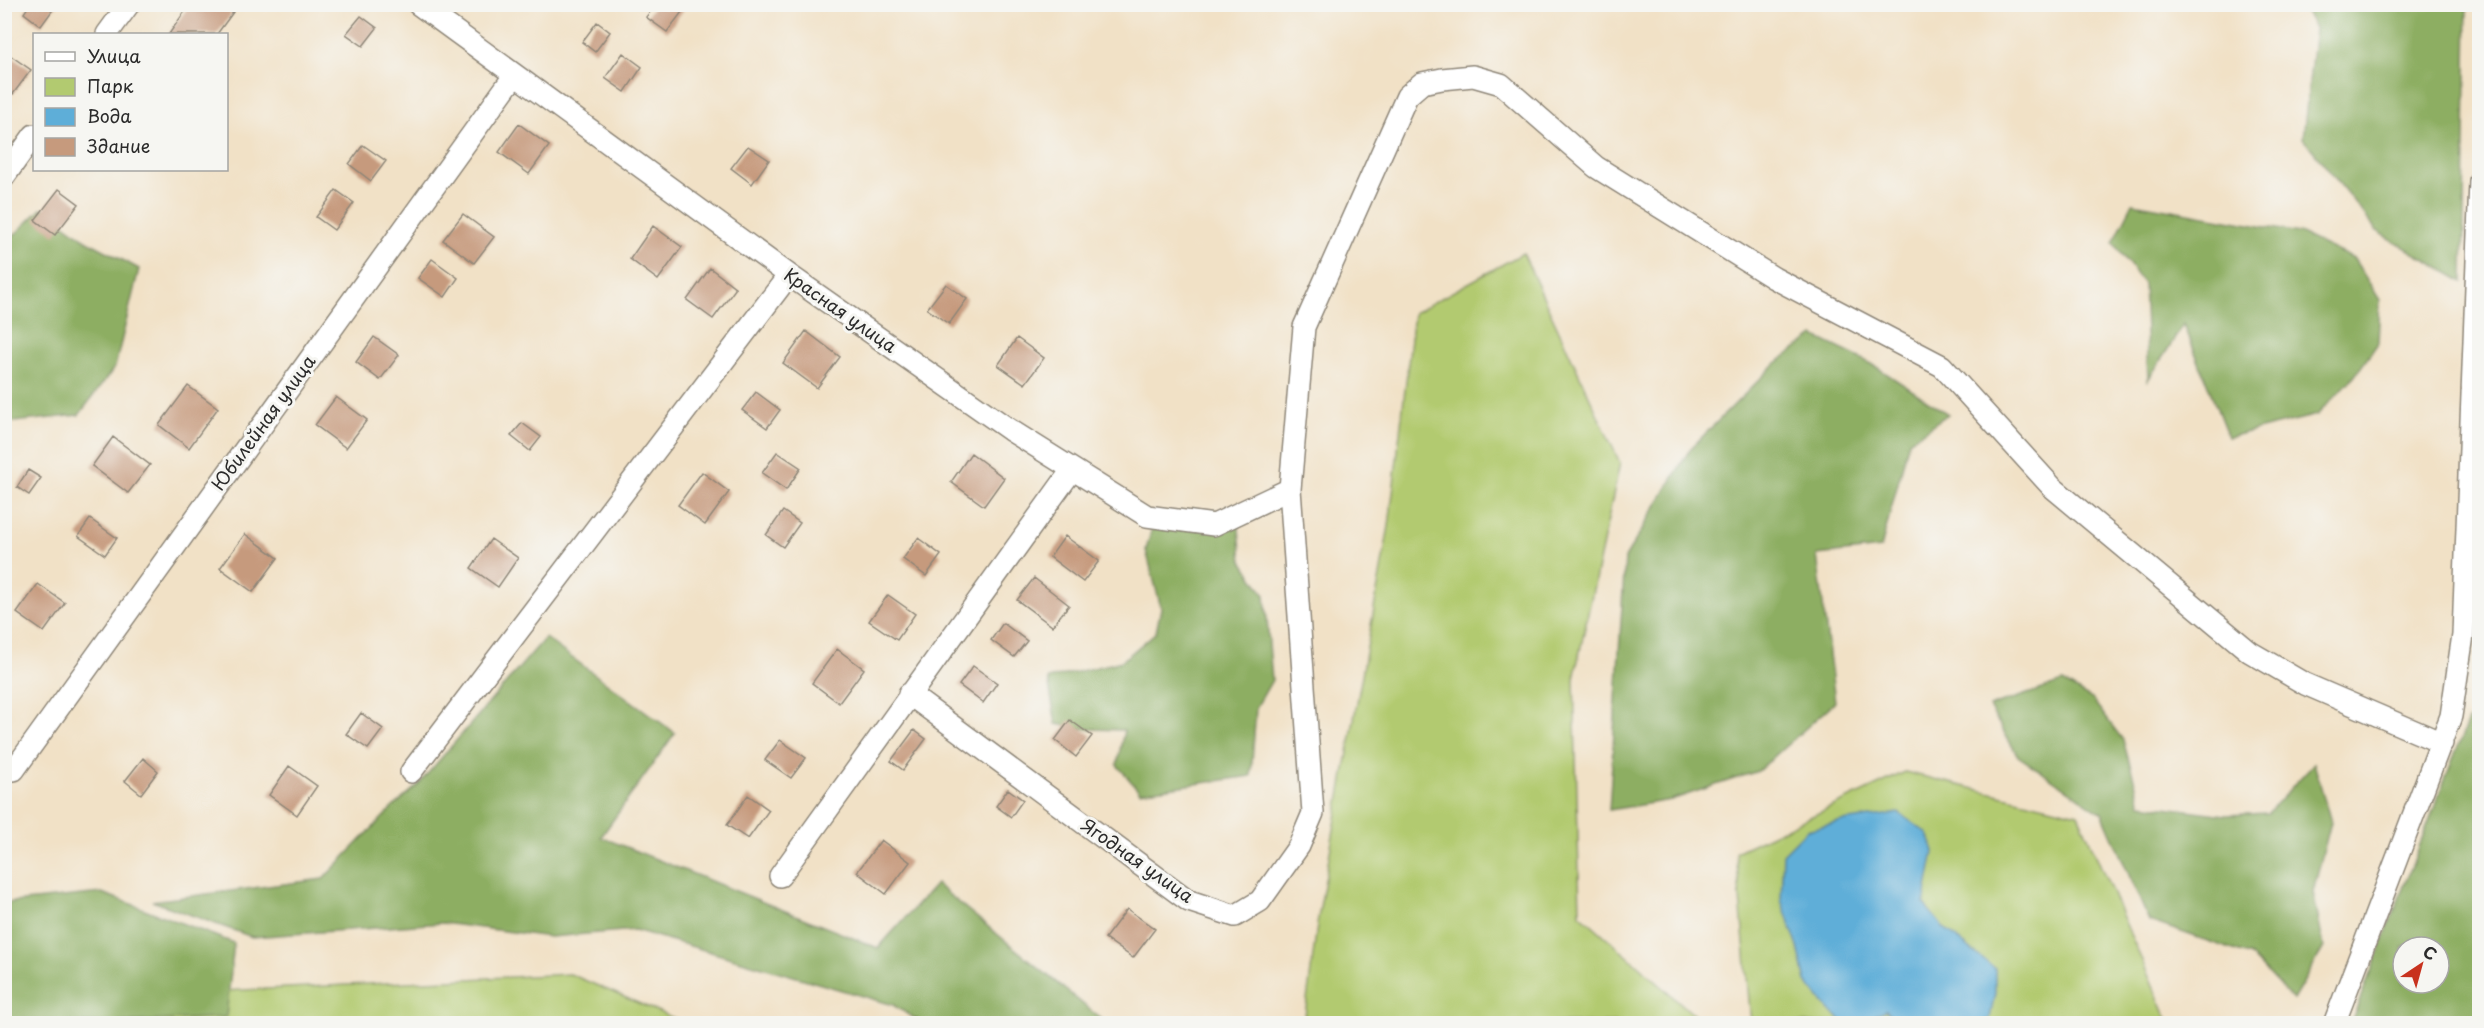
<svg xmlns="http://www.w3.org/2000/svg" width="2484" height="1028" font-family="'Playpen Sans',sans-serif">
	<rect width="100%" height="100%" fill="#f6f6f2"/>
	<filter id="ink" filterUnits="userSpaceOnUse"><feTurbulence type="fractalNoise" baseFrequency=".0167" numOctaves="2"/><feDisplacementMap in="SourceGraphic" scale="12" xChannelSelector="R" yChannelSelector="G"/><feConvolveMatrix kernelMatrix="1 2 1 2 8 2 1 2 1" color-interpolation-filters="sRGB"/></filter>
	<filter id="wash" filterUnits="userSpaceOnUse"><feTurbulence type="fractalNoise" baseFrequency=".008" numOctaves="4" result="noise"/><feDisplacementMap in="SourceGraphic" scale="24" xChannelSelector="R" yChannelSelector="G"/><feGaussianBlur stdDeviation="1.35" result="paint"/><feColorMatrix in="noise" values="0 0 0 0 0 0 0 0 0 0 0 0 0 0 0 0 0 1.4 0 .05"/><feComposite in="paint" operator="in"/></filter>
	<g filter="url(#wash)">
		<rect width="100%" height="100%" fill="#f1e1c6"/>
		<path fill="#b2ca70" stroke="#6e7a4e" stroke-width="1.5" d="M1523,253L1620,463L1574,679L1580,914L1703,1023H1304L1318,918L1389,526L1414,313Z
			M1905,772L2078,814L2169,1023H1751L1736,852Z
			M570,974L685,1023L32,1024L62,999Z"/>
		<path fill="#8dae62" stroke="#5c6c46" stroke-width="1.5" fill-rule="evenodd" d="M2302,5H2467L2463,282L2377,231L2303,138L2315,28Z
			M2133,203L2299,233L2354,259L2380,300L2378,343L2354,377L2317,415L2228,437L2184,324L2148,380L2144,284L2113,243Z
			M42,208L86,240L139,269L115,367L79,415L5,423V244Z
			M1814,336L1872,364L1948,414L1909,441L1881,548L1817,555L1835,702L1758,771L1671,800L1609,810L1625,558L1690,449L1776,363Z
			M1238,519L1242,561L1265,595L1272,680L1256,708L1251,776L1140,792L1117,765L1124,730L1088,729L1056,724L1048,679L1122,661L1156,632L1161,608L1146,550L1153,524Z
			M545,638L675,733L601,837L878,948L936,884L1106,1023H922L893,1005L635,930L550,937L443,923L252,937L152,901L323,879L392,808L417,786Z
			M2063,682L2092,699L2123,740L2141,804L2226,815L2268,813L2314,763L2331,822L2313,892L2324,947L2293,1000L2251,956L2149,921L2102,813L2018,756L1989,707Z
			M2468,720L2480,722L2479,1023H2351ZM2403,947H2439V983H2403Z
			M102,893L234,943L226,1017L111,1023H5V903Z"/>
		<path fill="#5eaed8" stroke="#446c82" stroke-width="1.5" d="M1899,813L1928,834L1934,851L1924,904L1943,927L1995,969V993L1990,1018L1983,1023H1896L1886,1010L1860,1023H1845L1829,1010L1806,982L1798,947L1781,900L1783,854L1807,830L1842,821Z"/>
		<g id="blocks">
			<path fill="#c69a7d" d="M30,4H57L41,26L24,13Z
				M190,4H239L217,34H169Z
				M656,4H680L685,8L667,32L646,17Z
				M361,16L377,28L363,46L346,34Z
				M597,22L610,32L595,52L582,42Z
				M4,51L31,70L13,94L4,88Z
				M623,53L642,67L625,92L605,78Z
				M519,124L549,146L529,174L499,152Z
				M363,145L386,161L371,181L349,164Z
				M748,146L769,160L752,184L731,168Z
				M59,189L79,204L55,235L35,220Z
				M336,190L354,203L334,230L316,217Z
				M463,214L494,237L474,263L443,240Z
				M653,226L682,247L658,280L630,259Z
				M432,259L458,278L445,297L418,278Z
				M710,268L736,288L713,319L687,300Z
				M946,284L967,299L949,324L927,309Z
				M806,331L840,357L817,388L783,363Z
				M374,337L399,355L380,380L356,362Z
				M1017,338L1044,358L1025,384L998,365Z
				M188,386L218,408L189,448L159,425Z
				M756,392L780,410L767,428L742,410Z
				M336,397L367,420L346,448L315,425Z
				M522,423L541,437L530,451L511,436Z
				M113,437L150,465L128,493L92,466Z
				M777,452L801,468L786,490L762,473Z
				M971,453L1004,478L984,506L951,482Z
				M28,470L41,478L29,495L17,487Z
				M702,472L729,492L705,525L678,505Z
				M783,511L800,523L783,547L766,535Z
				M90,519L117,538L105,555L78,536Z
				M245,534L278,558L253,592L220,568Z
				M1065,536L1099,561L1083,582L1050,557Z
				M918,538L941,555L926,576L903,559Z
				M491,539L518,558L498,587L471,568Z
				M1034,578L1069,605L1052,626L1017,600Z
				M38,584L65,603L44,632L17,613Z
				M888,595L915,614L897,640L869,621Z
				M1003,623L1027,641L1014,657L991,640Z
				M837,649L864,669L839,703L812,683Z
				M973,666L997,683L983,703L959,685Z
				M361,713L383,729L368,749L346,734Z
				M1070,720L1092,736L1076,757L1055,740Z
				M914,730L926,739L903,770L891,761Z
				M780,740L806,758L791,778L765,760Z
				M143,758L158,771L141,794L125,781Z
				M289,766L317,786L297,815L269,795Z
				M1008,789L1023,800L1011,817L996,806Z
				M748,795L769,810L748,839L727,825Z
				M881,840L910,862L886,894L857,872Z
				M1127,909L1155,929L1133,958L1105,938Z"/>
		</g>
	</g>
	<g filter="url(#ink)">
		<use href="#blocks" fill-opacity="0" stroke="#8e8678" stroke-width="1.5"/>
		<g fill="none" stroke-linecap="round" stroke-linejoin="round">
			<defs>
				<path id="minor" d="M418,4L789,275L1010,430L1147,516L1214,525L1290,489
					M107,34L129,4
					M4,177L34,135
					M909,694L1189,901L1235,916L1260,901L1299,846L1313,813L1290,489L1304,327L1407,96L1422,83L1442,79L1473,76L1501,84L1596,167L1774,278L1942,366L2052,487L2250,652L2305,684L2442,743
					M14,770L514,76
					M411,772L789,275
					M780,876L1072,470
					M2334,1024L2451,716L2463,635L2480,181"/>
			</defs>
			<use href="#minor" stroke="#8e8678" stroke-width="24"/>
			<use href="#minor" stroke="#fff" stroke-width="21"/>
		</g>
	</g>
	<g text-anchor="middle" stroke-width="6" stroke-linejoin="round" paint-order="stroke">
		<g font-size="18" fill="#2b2b2b" stroke="#f6f6f2">
			<text transform="translate(840 311) rotate(35)" y="6">Красная улица</text>
			<text transform="translate(264 423) rotate(-54)" y="6">Юбилейная улица</text>
			<text transform="translate(1137 861) rotate(35)" y="6">Ягодная улица</text>
		</g>
	</g>
	<rect width="2484" height="1028" fill="none" stroke="#f6f6f2" stroke-width="24"/>
	<rect x="33" y="33" width="195" height="138" fill="#f6f6f2" stroke="#a5a5a2" stroke-width="1.5"/>
	<rect x="45" y="52" width="30" height="9" fill="#ffffff" stroke="#a5a5a2" stroke-width="1.5"/>
	<text x="87" y="63" font-size="18" fill="#2b2b2b">Улица</text>
	<rect x="45" y="78" width="30" height="18" fill="#b2ca70" stroke="#a5a5a2" stroke-width="1.5"/>
	<text x="87" y="93" font-size="18" fill="#2b2b2b">Парк</text>
	<rect x="45" y="108" width="30" height="18" fill="#5eaed8" stroke="#a5a5a2" stroke-width="1.5"/>
	<text x="87" y="123" font-size="18" fill="#2b2b2b">Вода</text>
	<rect x="45" y="138" width="30" height="18" fill="#c69a7d" stroke="#a5a5a2" stroke-width="1.5"/>
	<text x="87" y="153" font-size="18" fill="#2b2b2b">Здание</text>
	<g transform="translate(2421 965) rotate(36)"><circle r="28" fill="#f6f6f2" stroke="#a5a5a2" stroke-width="1.5"/>
	<path d="M0-4.5L10 22L0 15L-10 22Z" fill="#c8321e"/>
	<text y="-9" font-size="16" font-weight="bold" text-anchor="middle" fill="#2b2b2b">С</text>
	</g>
</svg>
